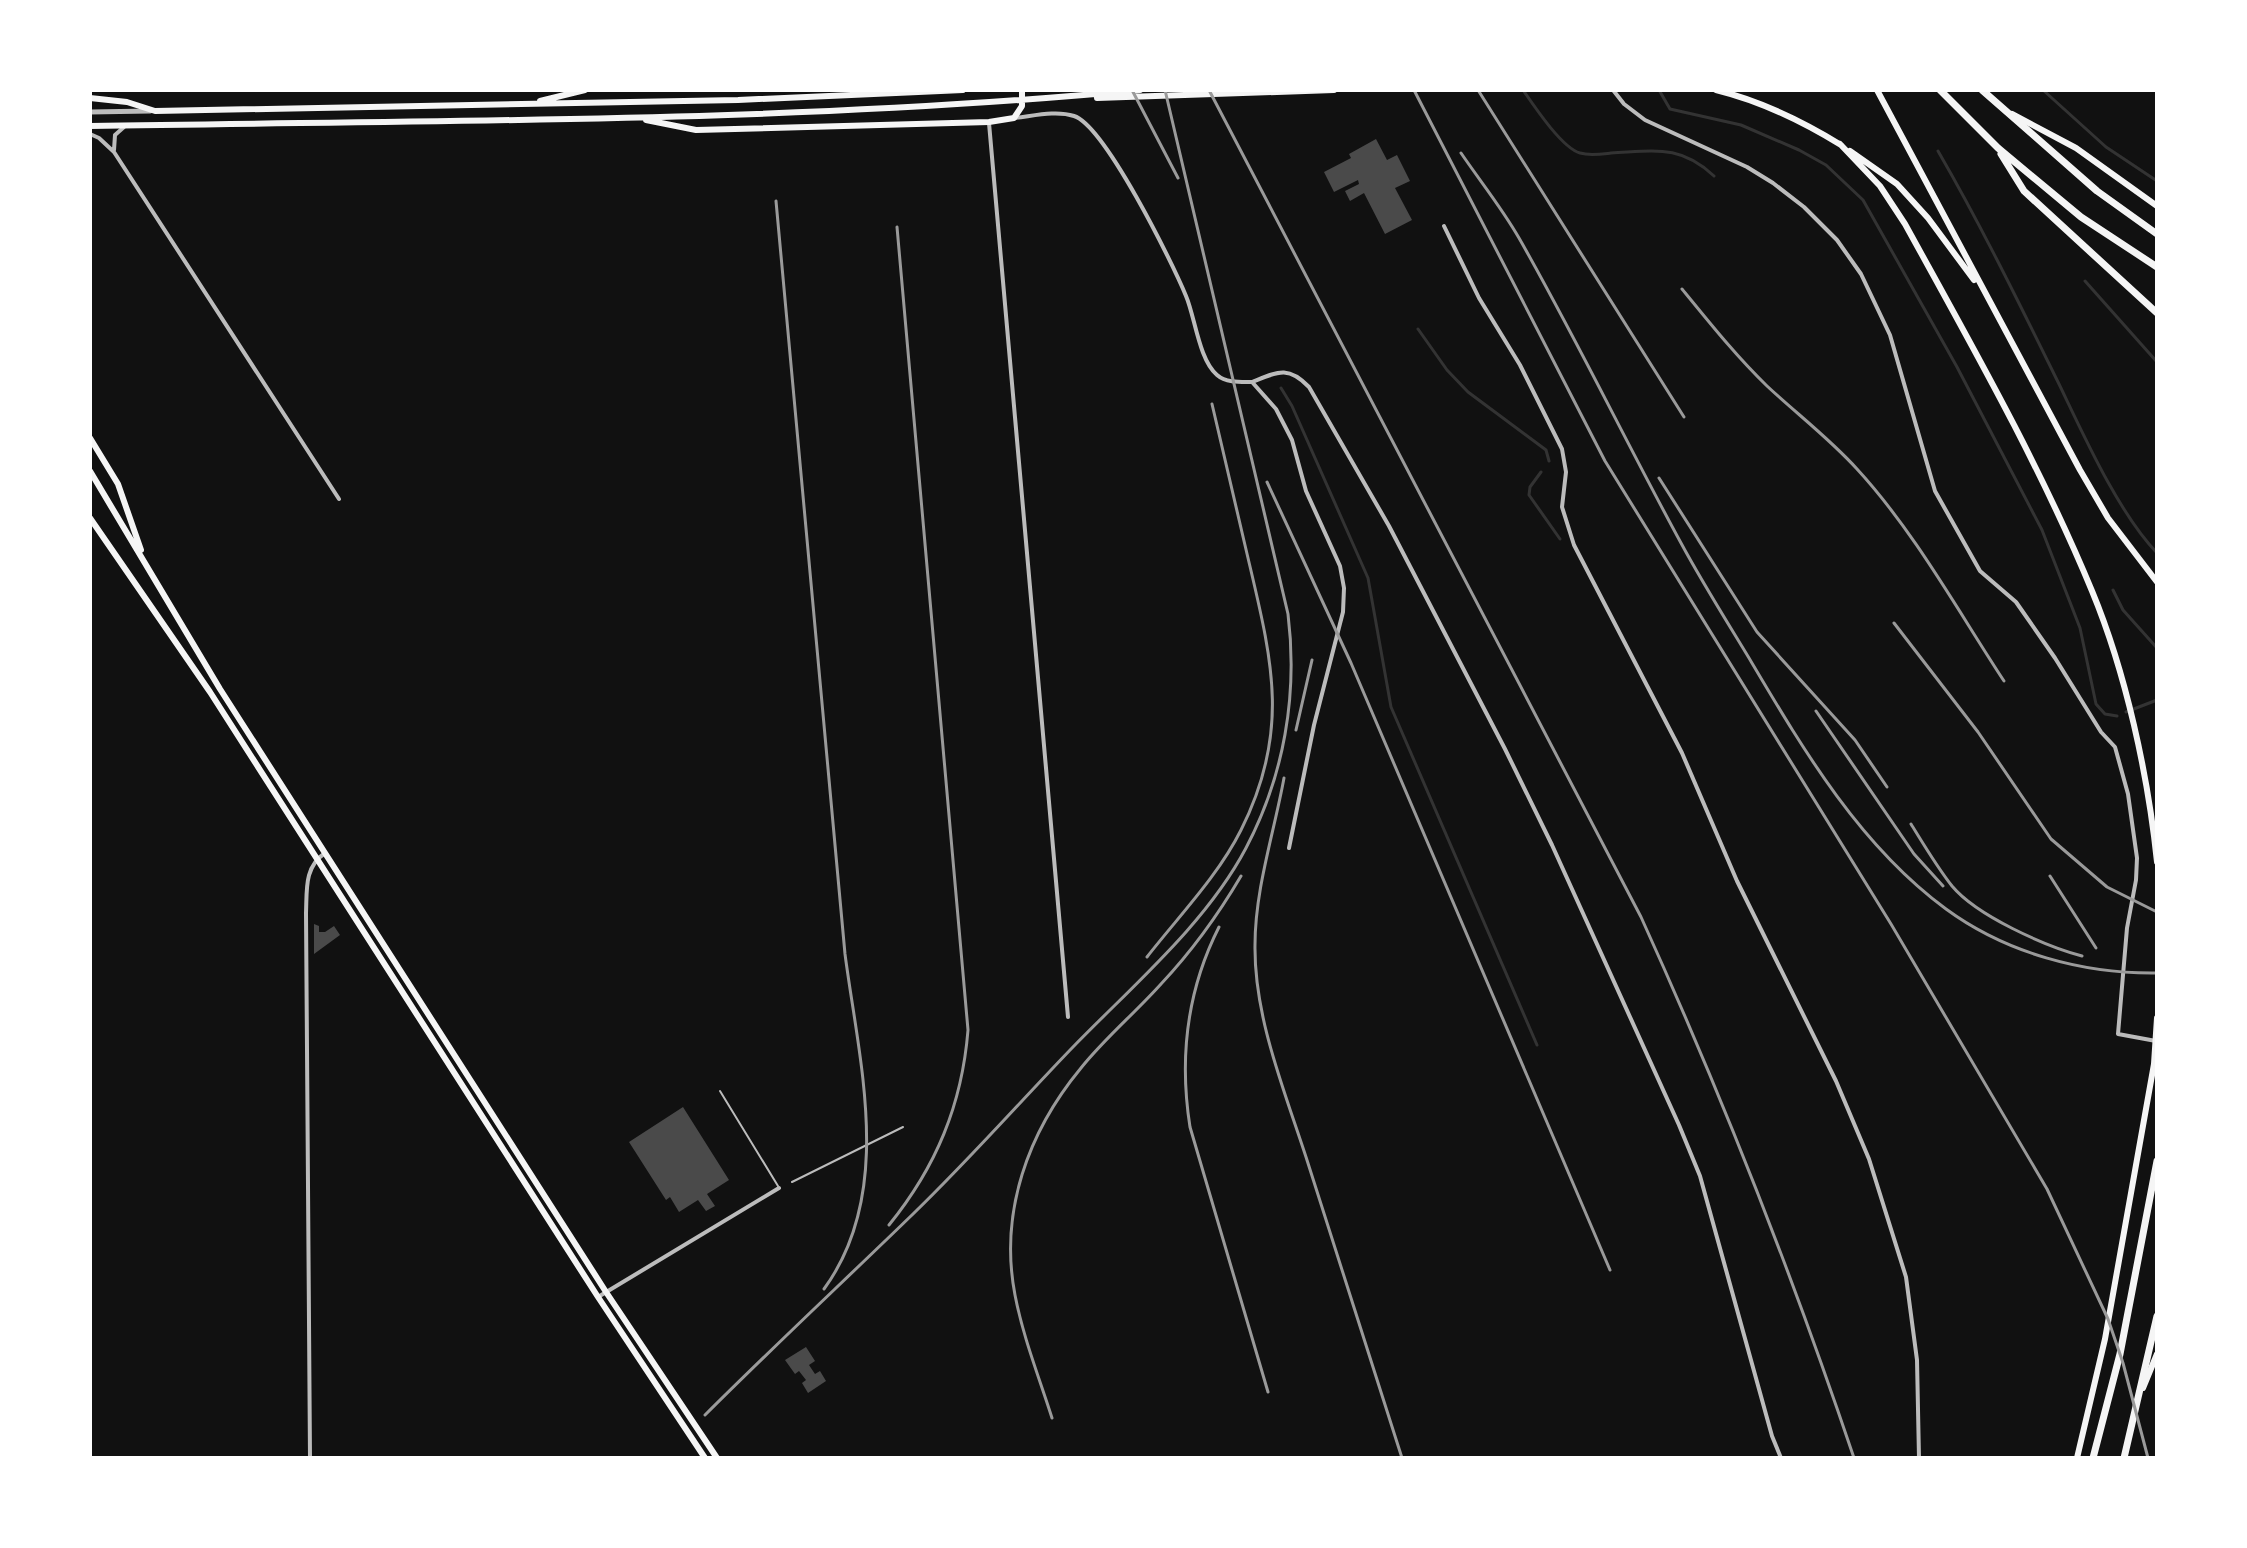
<svg xmlns="http://www.w3.org/2000/svg" width="2247" height="1548" font-family="Roboto,sans-serif">
	<rect width="100%" height="100%" fill="#111"/>
	<g fill="none" stroke-linecap="round" stroke-linejoin="round">
		<path stroke="#333" stroke-width="3" d="M1523,90C1534,106 1562,148 1580,153C1590,156 1602,154 1611,153C1654,151 1680,144 1714,176
			M1659,90L1670,109L1741,125L1799,150L1826,165L1863,200L1957,367L2042,530L2080,628L2096,704L2105,714L2117,716
			M2043,90L2106,147L2157,181
			M1938,151C1982,227 2020,305 2059,384C2084,436 2118,512 2157,553
			M2085,281L2157,362
			M1418,329L1447,370L1468,392L1546,450L1549,461
			M1281,388L1292,406L1368,578L1391,707L1537,1045
			M1541,472L1530,487L1529,495L1560,539
			M2113,590L2123,610L2157,648
			M2126,712L2157,700"/>
	</g>
	<path fill="#4a4a4a" d="M1376,139L1387,160L1397,155L1410,181L1395,188L1412,220L1385,234L1364,193L1350,201L1345,191L1359,184L1358,180L1334,192L1324,172L1351,158L1349,154Z
		M314,924L319,926V932H325L334,926L340,935L314,954Z
		M683,1107L729,1180L707,1194L715,1206L706,1211L698,1200L679,1212L670,1197L666,1200L629,1142Z
		M806,1347L815,1361L809,1365L815,1374L820,1371L826,1381L808,1393L802,1383L806,1380L799,1371L795,1374L785,1360Z"/>
	<g fill="none" stroke-linecap="round" stroke-linejoin="round">
		<path stroke="#bcbcbc" stroke-width="2" d="M720,1091L778,1186
			M792,1182L903,1127"/>
		<path stroke="#bcbcbc" stroke-width="4" d="M1613,90L1624,104L1645,120L1747,167L1773,183L1804,207L1837,240L1861,274L1890,335L1935,491L1980,571L2016,602L2055,658L2101,732L2115,747L2128,794L2137,858L2136,880L2127,928L2118,1034L2156,1041
			M1014,118C1033,116 1056,110 1074,116C1105,126 1172,262 1186,296C1195,317 1199,360 1217,375C1226,383 1241,382 1252,382L1276,409L1292,440L1306,491L1340,566L1344,588L1343,612L1314,725L1289,848
			M989,123L1068,1017
			M90,134L99,138L114,152L339,499
			M114,150L115,135L124,127
			M1444,226L1479,298L1520,365L1562,449L1566,472L1562,507L1574,545L1682,753L1737,881L1836,1081L1869,1159L1906,1277L1917,1360L1919,1458
			M1252,382C1277,372 1288,365 1309,387L1389,526L1505,749L1552,845L1679,1125L1700,1176L1772,1436L1781,1458
			M598,1297L779,1188
			M310,1458L306,913C307,890 304,867 325,853"/>
		<path stroke="#bcbcbc" stroke-width="5" d="M90,112L150,111"/>
		<path stroke="#f5f5f5" stroke-width="6" d="M1716,90C1761,101 1802,121 1841,145
			M1877,90L2080,470L2108,518L2157,582
			M90,98L127,102L155,111L738,100L963,90
			M1097,98L1334,90
			M540,101L585,90
			M2012,114L2076,148L2157,206
			M646,120L696,130L989,122L1014,118L1022,106V90
			M90,126C440,120 791,123 1140,90
			M1840,144L1880,186L1905,224C1971,344 2040,465 2092,591C2126,673 2148,775 2157,862
			M1850,151L1897,184L1928,218L1974,280
			M90,438L118,484L141,550
			M90,471L220,689L606,1292L717,1458
			M90,518L210,692L598,1297L705,1458
			M2143,1388L2157,1354
			M2077,1458L2105,1339L2154,1064L2157,1018"/>
		<path stroke="#f5f5f5" stroke-width="7" d="M1940,90L1998,148L2081,217L2157,267
			M1982,90L2097,191L2157,234
			M2001,154L2024,191L2157,313
			M2093,1458L2120,1354L2157,1161
			M2124,1458L2157,1316"/>
		<path stroke="#9a9a9a" stroke-width="3" d="M1132,90L1178,178
			M1209,90L1641,917C1721,1093 1792,1274 1854,1458
			M1414,90L1605,461L1891,924L2047,1189L2108,1319L2123,1363L2148,1458
			M1478,90L1684,417
			M1461,153C1480,181 1502,208 1519,238C1576,338 1626,442 1681,543C1702,582 1726,620 1749,658C1803,749 1859,845 1946,909C2006,953 2083,974 2157,973
			M776,201L845,954C859,1062 895,1192 824,1289
			M1682,289C1709,322 1736,356 1767,386C1797,414 1830,439 1857,469C1914,531 1958,611 2004,681
			M1659,478L1757,632L1855,740L1887,787
			M1267,482L1351,663L1610,1270
			M1894,623L1978,732L2051,839L2107,887L2157,912
			M1816,711L1914,854L1943,886
			M1296,730L1312,660
			M1284,778C1274,833 1255,889 1255,945C1254,1017 1284,1089 1306,1157C1338,1257 1370,1358 1402,1458
			M1911,824C1924,845 1937,867 1952,886C1977,916 2045,946 2082,956
			M2050,876L2096,948
			M1219,927C1187,990 1179,1057 1190,1127L1268,1392
			M1147,957C1179,916 1218,876 1241,830C1291,731 1272,660 1248,558C1236,507 1224,456 1212,404
			M889,1225C936,1167 962,1105 968,1030L897,227
			M705,1415C773,1347 844,1281 913,1214C968,1161 1019,1103 1072,1048C1131,987 1206,924 1246,848C1284,776 1298,695 1288,614L1165,90
			M1052,1418C1039,1377 1023,1337 1015,1295C999,1212 1028,1132 1081,1068C1105,1038 1135,1013 1161,984C1192,951 1218,915 1241,876"/>
	</g>
	<rect width="2247" height="1548" fill="none" stroke="#ffffff" stroke-width="184"/>
</svg>
